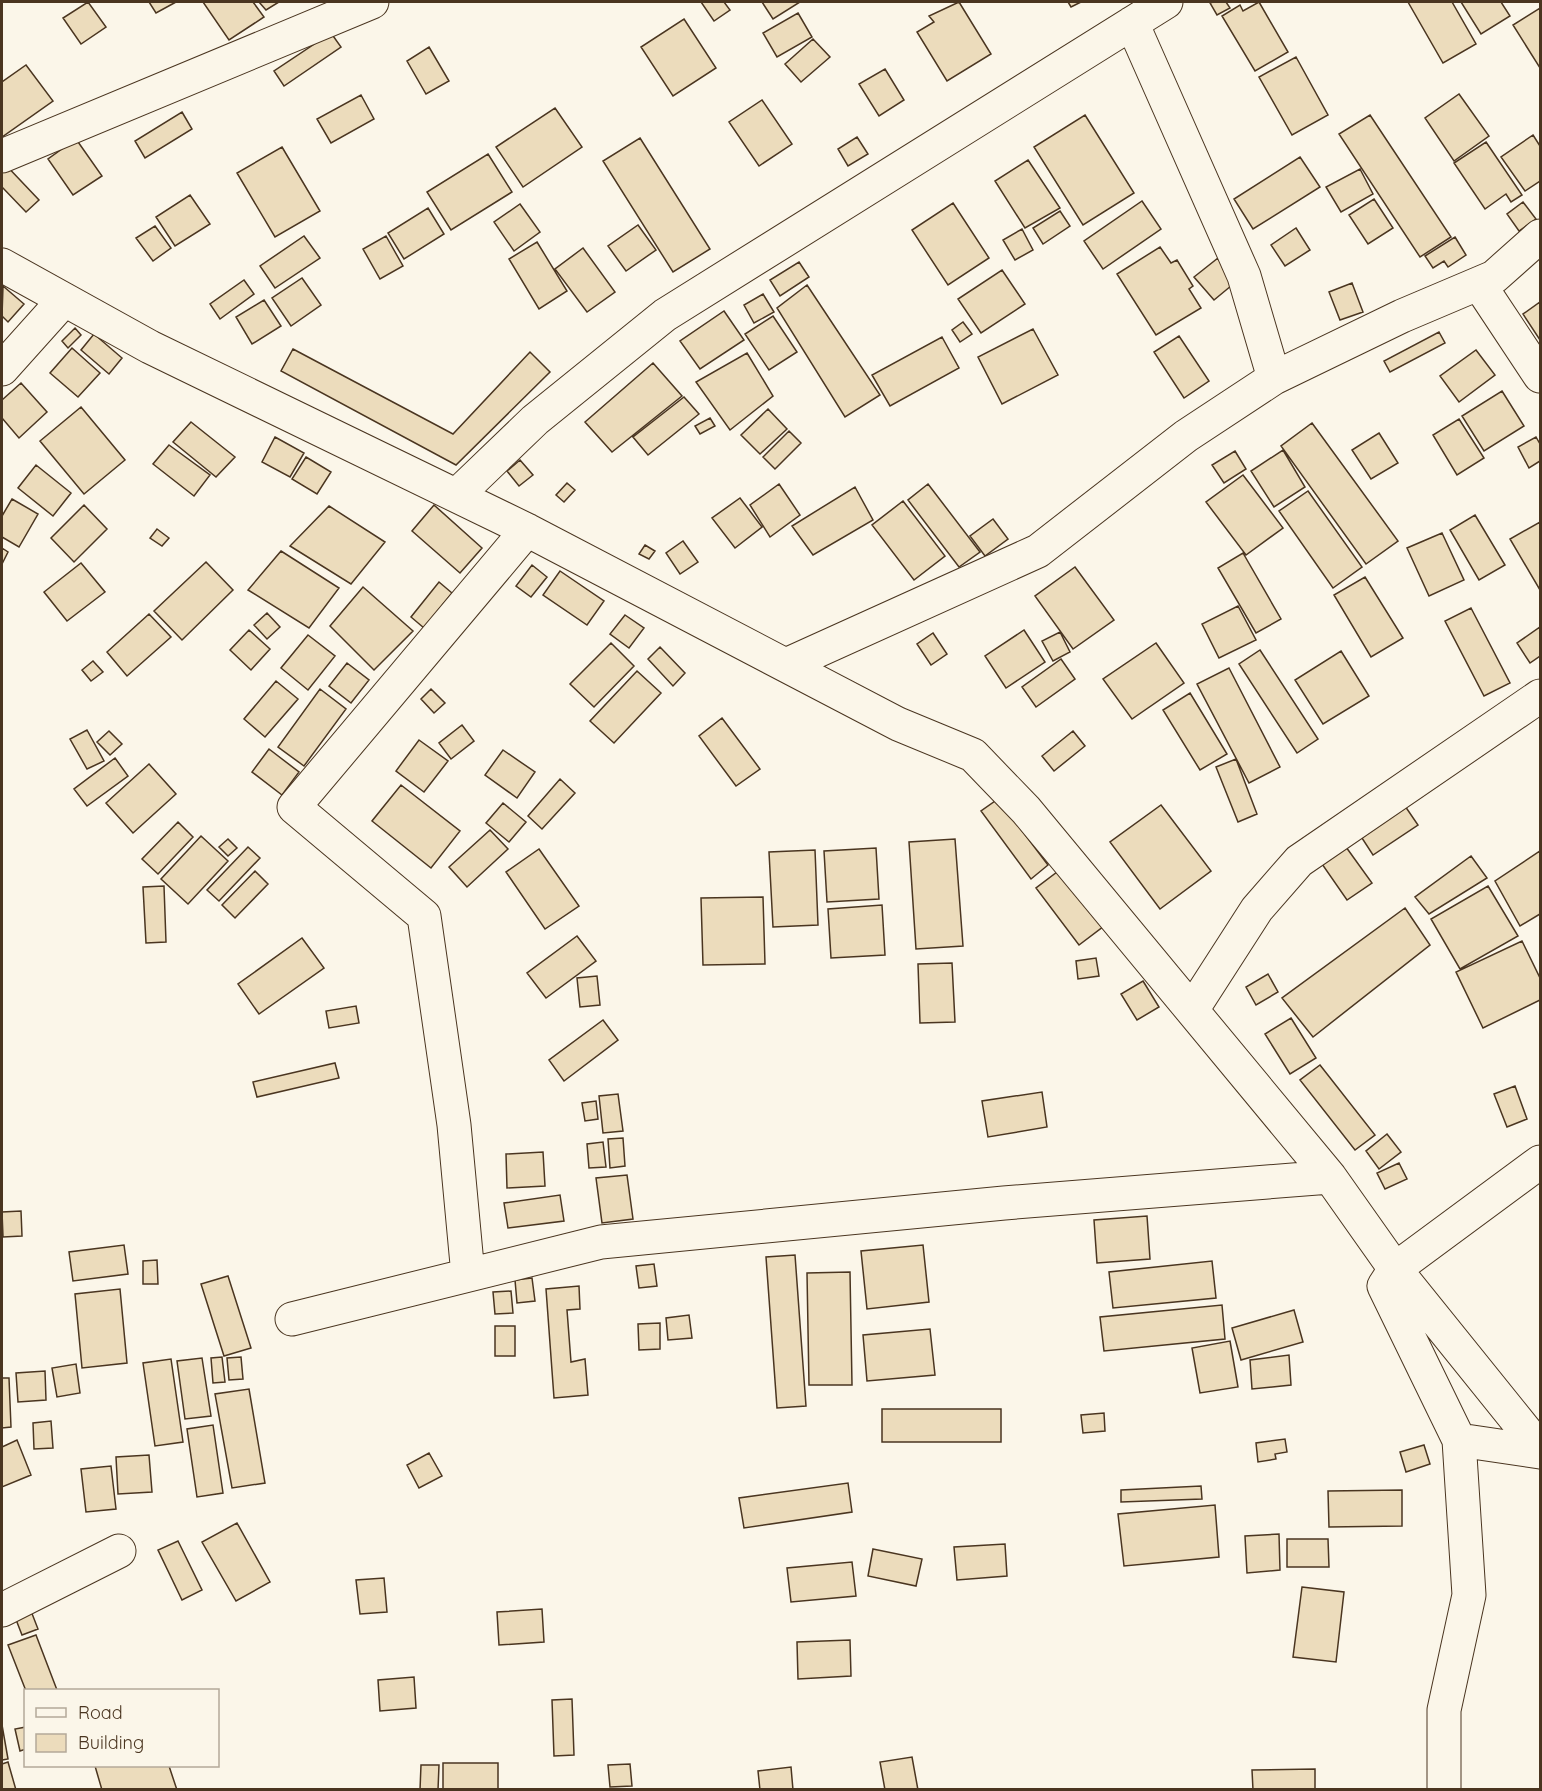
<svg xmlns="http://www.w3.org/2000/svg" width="1542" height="1791" font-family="Quicksand,sans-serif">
	<rect width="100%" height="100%" fill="#fbf6e9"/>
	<path fill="#ecdcbc" stroke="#4a3520" stroke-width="1.5" d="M88,2L106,27L81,44L63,18Z
		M149,2H176L156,13Z
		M203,2H253L264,17L229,40Z
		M259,2H279L266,10Z
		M701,2H724L730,10L714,21Z
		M762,2H800L773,19Z
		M959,2L991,54L947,81L917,32L934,22L929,16Z
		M1068,2H1081L1071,7Z
		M1213,2H1226L1230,8L1217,15L1210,3Z
		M1259,2L1288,52L1255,71L1222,16L1240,5L1243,11Z
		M1408,2H1452L1476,44L1443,63Z
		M1461,2H1501L1510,16L1481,34Z
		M1540,8V68L1513,25Z
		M798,13L812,37L777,57L763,33Z
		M684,19L716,68L673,96L641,47Z
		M331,33L341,47L284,86L274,71Z
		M813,39L830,57L801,82L785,64Z
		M429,47L449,81L426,94L407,61Z
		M1296,57L1328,115L1292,135L1259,77Z
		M26,65L53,101L2,137V82Z
		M885,69L904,100L879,116L859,84Z
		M1459,94L1489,136L1454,161L1425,118Z
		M361,95L374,119L331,143L317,119Z
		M762,100L792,144L759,166L729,122Z
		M555,108L582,147L523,187L496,147Z
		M182,112L192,129L145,158L135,141Z
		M1085,115L1134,193L1083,225L1034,147Z
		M1370,115L1451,237L1420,257L1339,134Z
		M1533,135L1540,146V181L1525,191L1501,157Z
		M857,137L868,154L848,166L838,149Z
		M640,138L710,249L673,272L603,161Z
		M76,139L102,176L73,195L48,159Z
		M1486,142L1522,195L1511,202L1506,194L1485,209L1454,163Z
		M282,147L320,211L275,237L237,173Z
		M488,154L512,192L451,230L427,192Z
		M1300,157L1320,187L1253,229L1234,199Z
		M1028,160L1060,208L1025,228L995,181Z
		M2,161L39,200L26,212L2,187Z
		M1360,169L1373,194L1341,212L1326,187Z
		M190,195L210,224L175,246L156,217Z
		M1374,199L1393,228L1368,244L1349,215Z
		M1142,201L1161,229L1103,269L1084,241Z
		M1523,202L1536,219L1519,231L1507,214Z
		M953,203L989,258L948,285L912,230Z
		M520,204L540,232L514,251L494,222Z
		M428,208L444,234L404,259L388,233Z
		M1060,211L1070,226L1043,244L1033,228Z
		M638,225L656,250L626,271L608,246Z
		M155,226L171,248L153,261L136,238Z
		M1296,228L1310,250L1285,266L1271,245Z
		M1022,229L1033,250L1015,260L1003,240Z
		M304,236L320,258L275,288L260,266Z
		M386,236L403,266L380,279L363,249Z
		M1455,237L1466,255L1448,267L1444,261L1433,268L1425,256Z
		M537,242L567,291L539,309L509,259Z
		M1160,247L1171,263L1177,260L1193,286L1189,289L1201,308L1156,335L1117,274Z
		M583,248L615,292L587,312L555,269Z
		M1218,258L1237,281L1214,300L1194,277Z
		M799,262L809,277L780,296L770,280Z
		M1002,270L1025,304L981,333L958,299Z
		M302,278L321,305L291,326L272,298Z
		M244,280L254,294L220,319L210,304Z
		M1352,283L1363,312L1340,320L1329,292Z
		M807,285L880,395L845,417L777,308Z
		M3,286L24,304L8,322L2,316Z
		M763,294L774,312L754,323L744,305Z
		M264,300L281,326L252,344L236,317Z
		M1540,302V340L1523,314Z
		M724,311L744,340L700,369L680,341Z
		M773,316L797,352L769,370L745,334Z
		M963,322L972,334L960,342L952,330Z
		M75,328L81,335L68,348L62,341Z
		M1033,329L1058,375L1002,404L978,357Z
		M1439,332L1445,343L1390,372L1384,361Z
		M94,334L122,358L109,374L81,350Z
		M1179,336L1209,381L1184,398L1154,352Z
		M942,337L959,368L890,406L872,375Z
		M72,348L100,373L78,397L50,373Z
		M293,349L453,434L530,352L550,372L456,465L281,371Z
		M1476,350L1495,375L1459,402L1440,376Z
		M747,353L773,396L730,430L696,382Z
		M653,363L682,396L612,452L585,422Z
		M21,383L47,412L19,438L2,418V400Z
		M1502,391L1524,426L1484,451L1462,416Z
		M684,397L699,414L648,455L633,437Z
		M81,407L125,460L84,494L40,441Z
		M768,409L787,429L760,454L741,435Z
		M710,418L715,426L700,434L695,426Z
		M1459,419L1484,458L1457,475L1433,435Z
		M191,422L235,457L216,477L173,442Z
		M1312,423L1398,541L1366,564L1281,446Z
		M789,431L801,443L775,469L763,457Z
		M1379,433L1398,463L1371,479L1352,450Z
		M275,437L304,453L290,477L262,462Z
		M1536,437L1540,444V461L1529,468L1518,447Z
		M169,445L210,475L194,496L153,464Z
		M1283,450L1305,487L1274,507L1251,471Z
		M1235,451L1246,469L1224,483L1212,465Z
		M306,457L331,472L317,494L292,479Z
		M520,460L533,475L519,486L507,471Z
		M36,465L71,493L53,516L18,488Z
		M1243,475L1283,528L1246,555L1206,502Z
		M567,483L575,490L564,502L556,495Z
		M779,484L800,515L770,537L750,505Z
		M928,484L980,552L959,567L908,500Z
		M855,487L873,520L813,555L792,526Z
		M1308,491L1362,567L1333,588L1279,511Z
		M740,498L762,527L735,548L712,518Z
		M12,499L38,514L19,547L2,537V516Z
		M903,501L945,556L914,580L872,525Z
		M84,505L107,529L74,562L51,538Z
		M434,505L482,548L460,573L412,531Z
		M329,506L385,542L351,584L290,546Z
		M1475,515L1505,565L1479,580L1450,530Z
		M993,519L1008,539L985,556L970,536Z
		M1540,522V590L1510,539Z
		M157,529L169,538L162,546L150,538Z
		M1442,533L1464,580L1429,596L1407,548Z
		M683,541L698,562L680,574L666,553Z
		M645,545L655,551L649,559L639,554Z
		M2,548L8,552L2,564Z
		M281,551L339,588L309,628L248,590Z
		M1243,553L1281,619L1256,633L1218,568Z
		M206,562L233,590L182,640L154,611Z
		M81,563L105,592L67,621L44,592Z
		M532,565L547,577L531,597L516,586Z
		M1075,567L1114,620L1073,649L1035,596Z
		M560,571L604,601L587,625L543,595Z
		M1365,577L1403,638L1371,657L1334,595Z
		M439,582L452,593L424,628L411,617Z
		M363,587L413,631L374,670L330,626Z
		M1238,606L1256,640L1219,658L1202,624Z
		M1471,608L1510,683L1484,696L1445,621Z
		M267,613L280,627L267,639L254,625Z
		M149,614L171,637L127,676L107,652Z
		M625,615L644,628L629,648L610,634Z
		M1540,627V656L1530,663L1517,643Z
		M249,630L270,649L251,670L230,650Z
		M1024,630L1045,662L1006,688L985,656Z
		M1060,632L1070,652L1053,661L1042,641Z
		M933,633L947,654L931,665L917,644Z
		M308,635L335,656L308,690L281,668Z
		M611,643L634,666L594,707L570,684Z
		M1156,643L1184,683L1132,719L1103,679Z
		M660,647L685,673L673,686L648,659Z
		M1260,650L1318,739L1297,753L1239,664Z
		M1341,651L1369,696L1323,724L1295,680Z
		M1061,659L1075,679L1036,707L1022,687Z
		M93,661L103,672L91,681L82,670Z
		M347,663L369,680L351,703L329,686Z
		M1229,668L1280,767L1249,783L1197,684Z
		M637,671L661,693L614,743L590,721Z
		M276,681L298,699L265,737L244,719Z
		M320,689L346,709L304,766L278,747Z
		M431,689L445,703L434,713L421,699Z
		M1190,693L1227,754L1200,770L1163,710Z
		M722,718L760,769L736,786L699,736Z
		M462,725L474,741L451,759L439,743Z
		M87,730L104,761L87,769L70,739Z
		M109,731L122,744L110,755L97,742Z
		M1073,731L1085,746L1054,771L1042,756Z
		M419,740L448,761L424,792L396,771Z
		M269,749L299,772L282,795L252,772Z
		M503,750L535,772L517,798L485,775Z
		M115,758L128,776L87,806L74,789Z
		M1236,759L1257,814L1238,822L1216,767Z
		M149,764L176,794L133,833L106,803Z
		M560,779L575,793L542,829L528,816Z
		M401,785L460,831L431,868L372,821Z
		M998,799L1048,865L1031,879L981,811Z
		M503,803L526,822L509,842L486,823Z
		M1161,805L1211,871L1160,909L1110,842Z
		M1405,806L1418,825L1373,855L1360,835Z
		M178,822L193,837L158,874L142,859Z
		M490,830L508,849L467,887L449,867Z
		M201,836L228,861L188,904L161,879Z
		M228,839L237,848L228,856L219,847Z
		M955,839L963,946L916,949L909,842Z
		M248,847L260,858L219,901L207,890Z
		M1346,847L1372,883L1347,900L1322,864Z
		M876,848L879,899L827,902L824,851Z
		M539,849L579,906L545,929L506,872Z
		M815,850L818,925L773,927L769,852Z
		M1540,851V914L1520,926L1495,881Z
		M1471,856L1487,878L1429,914L1415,897Z
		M1061,869L1104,926L1079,945L1036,888Z
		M255,871L268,884L235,918L222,905Z
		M164,886L166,942L146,943L143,887Z
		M1488,886L1518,936L1460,969L1431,919Z
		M763,897L765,964L703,965L701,898Z
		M882,905L885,955L831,958L828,909Z
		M1405,908L1430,945L1313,1037L1282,998Z
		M577,936L596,961L546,998L527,973Z
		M302,938L324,968L259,1014L238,984Z
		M1522,941L1540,978V1000L1483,1028L1456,972Z
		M1096,958L1099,976L1078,979L1076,961Z
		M952,963L955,1022L920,1023L918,964Z
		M1268,974L1278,992L1256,1005L1246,987Z
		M597,976L600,1005L580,1007L577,978Z
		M1143,981L1159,1007L1137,1020L1121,994Z
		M356,1006L359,1023L329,1028L326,1011Z
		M1291,1018L1316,1058L1290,1074L1265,1034Z
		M603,1020L618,1040L564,1081L549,1060Z
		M335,1063L339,1078L257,1097L253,1082Z
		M1320,1065L1375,1135L1355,1150L1300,1080Z
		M1515,1086L1527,1119L1507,1127L1494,1094Z
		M1042,1092L1047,1127L988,1137L982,1101Z
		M618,1094L623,1131L603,1133L599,1096Z
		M596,1101L598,1119L585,1121L582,1103Z
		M1387,1134L1401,1152L1379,1169L1366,1151Z
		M623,1138L625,1166L610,1168L608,1139Z
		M603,1142L606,1167L589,1168L587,1144Z
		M543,1152L545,1186L507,1188L506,1154Z
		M1399,1163L1407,1179L1385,1189L1377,1173Z
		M627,1175L633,1219L602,1223L596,1178Z
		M560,1195L564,1221L508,1228L504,1203Z
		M21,1211L22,1236L3,1237L2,1212Z
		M1147,1216L1150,1259L1097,1263L1094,1220Z
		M124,1245L128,1274L73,1281L69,1252Z
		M923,1245L929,1302L867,1309L861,1251Z
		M795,1255L806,1406L777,1408L766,1257Z
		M157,1260L158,1284H143V1261Z
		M1212,1261L1216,1298L1113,1308L1109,1272Z
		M654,1264L657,1286L639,1288L636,1266Z
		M850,1272L852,1385H809L807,1273Z
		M228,1276L251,1348L224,1356L201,1284Z
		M532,1278L535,1301L517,1303L515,1280Z
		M579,1286L580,1309L567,1310L571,1362L585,1359L588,1395L554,1398L546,1289Z
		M120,1289L127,1363L82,1368L75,1294Z
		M511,1291L513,1313L495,1314L493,1292Z
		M1222,1305L1225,1339L1104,1351L1100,1317Z
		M1294,1310L1303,1342L1241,1360L1232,1328Z
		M689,1315L692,1338L668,1340L666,1318Z
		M660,1323V1349L639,1350L638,1324Z
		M495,1326H515V1356H495Z
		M930,1329L935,1375L867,1381L863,1335Z
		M1230,1341L1238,1387L1200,1393L1192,1348Z
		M1289,1355L1291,1385L1252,1389L1250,1360Z
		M222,1357L225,1382L213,1383L211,1358Z
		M241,1357L243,1379L229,1380L227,1358Z
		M202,1358L211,1416L185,1419L177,1361Z
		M171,1359L183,1442L155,1446L143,1363Z
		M76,1364L80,1393L57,1397L52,1368Z
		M45,1371L46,1400L18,1402L16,1373Z
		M2,1378H9L11,1427L2,1428Z
		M249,1389L265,1483L232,1488L215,1394Z
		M882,1409H1001V1442H882Z
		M1104,1413L1105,1431L1083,1433L1081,1415Z
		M51,1421L53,1448L34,1449L33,1423Z
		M213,1425L223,1493L197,1497L187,1429Z
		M1285,1439L1287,1452L1275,1454L1276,1459L1258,1462L1256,1443Z
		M17,1440L31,1475L2,1487V1447Z
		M1424,1445L1430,1464L1406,1472L1400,1452Z
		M429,1453L442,1476L419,1488L407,1465Z
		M149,1455L152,1492L118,1494L116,1457Z
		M111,1466L116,1509L86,1512L81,1469Z
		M848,1483L852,1512L744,1528L739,1498Z
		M1201,1486L1202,1499L1121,1502V1490Z
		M1402,1490V1526L1329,1527L1328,1491Z
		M1215,1505L1219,1557L1124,1566L1118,1514Z
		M237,1523L270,1582L236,1601L202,1542Z
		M1279,1534L1280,1570L1247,1573L1245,1536Z
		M1287,1539H1328L1329,1567H1287Z
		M178,1541L202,1590L182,1600L158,1550Z
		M1005,1544L1007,1576L957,1580L954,1547Z
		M873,1549L922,1559L916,1586L868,1576Z
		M852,1562L856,1596L791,1602L787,1568Z
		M384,1578L387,1612L360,1614L356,1580Z
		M1302,1587L1344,1592L1336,1662L1293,1657Z
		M542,1609L544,1642L499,1645L497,1612Z
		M31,1611L38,1629L22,1635L15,1617Z
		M36,1635L57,1690L26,1691L8,1645Z
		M850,1640L851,1676L798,1679L797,1642Z
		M414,1677L416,1708L380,1711L378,1680Z
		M572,1699L574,1755L554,1756L552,1700Z
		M2,1725L8,1759L2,1760Z
		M26,1727V1749L20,1751L15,1729Z
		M912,1757L918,1790H885L880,1762Z
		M8,1762L16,1790H2V1764Z
		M443,1763H498V1790H443Z
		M630,1764L632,1786L610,1787L608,1765Z
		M421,1765H439L438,1790H420Z
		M95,1766H169L177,1790H102Z
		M791,1767L793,1790H760L758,1771Z
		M1315,1769V1790H1253L1252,1770Z"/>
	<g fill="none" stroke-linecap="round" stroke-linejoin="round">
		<defs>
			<path id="minor" d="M1132,23L1244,276L1274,378
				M2,156L372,2
				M2,265L150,347L527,530L898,724L973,755L1026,810L1330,1177L1395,1269L1540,1449
				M1479,284L1540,376
				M2,369L63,301
				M457,495L535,420L665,315L1166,2
				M786,665L1038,551L1186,436L1274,378L1402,316L1494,277L1540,236
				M1192,1010L1257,909L1299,861L1540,696
				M468,1275L454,1125L424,916L294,807L527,530
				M292,1319L601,1242L1004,1203L1330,1177
				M1459,1440L1540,1452
				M2,1610L119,1551
				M1444,1790V1710L1469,1595L1459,1440L1384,1286L1395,1269L1540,1162"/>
		</defs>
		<use href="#minor" stroke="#4a3520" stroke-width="35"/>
		<use href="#minor" stroke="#fbf6e9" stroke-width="33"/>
	</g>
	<rect width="1542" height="1791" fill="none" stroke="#4a3520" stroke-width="6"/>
	<rect x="24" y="1689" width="195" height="78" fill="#fbf6e9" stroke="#b4a999" stroke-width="1.5"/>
	<rect x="36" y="1708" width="30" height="9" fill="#fbf6e9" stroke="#b4a999" stroke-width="1.5"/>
	<text x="78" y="1719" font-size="18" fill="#4a3520">Road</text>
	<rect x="36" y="1734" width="30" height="18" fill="#ecdcbc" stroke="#b4a999" stroke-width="1.5"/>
	<text x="78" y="1749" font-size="18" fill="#4a3520">Building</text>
</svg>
